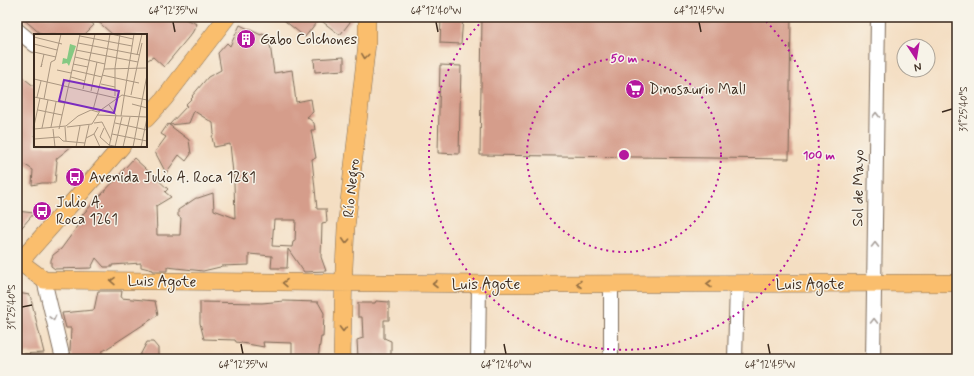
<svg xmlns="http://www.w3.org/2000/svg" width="974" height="376" font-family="Mynerve,sans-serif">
	<rect width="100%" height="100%" fill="#f7f3e8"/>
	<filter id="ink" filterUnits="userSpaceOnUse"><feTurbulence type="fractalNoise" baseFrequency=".025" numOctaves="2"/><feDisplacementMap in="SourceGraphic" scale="8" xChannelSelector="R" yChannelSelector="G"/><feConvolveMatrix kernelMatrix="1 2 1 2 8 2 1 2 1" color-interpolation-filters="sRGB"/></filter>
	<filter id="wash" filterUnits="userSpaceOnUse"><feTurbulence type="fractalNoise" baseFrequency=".012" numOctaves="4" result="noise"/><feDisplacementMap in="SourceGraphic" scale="16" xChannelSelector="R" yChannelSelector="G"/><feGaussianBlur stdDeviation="0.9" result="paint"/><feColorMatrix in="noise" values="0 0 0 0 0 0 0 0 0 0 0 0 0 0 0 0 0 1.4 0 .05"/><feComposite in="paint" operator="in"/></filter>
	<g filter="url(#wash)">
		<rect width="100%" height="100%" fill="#f4dec2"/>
		<g id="blocks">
			<path fill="#d59d8b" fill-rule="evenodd" d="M21,17H85L94,25L84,35H42Z
				M93,17H180L197,24L192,33L164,67L153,57L146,61V35H113Z
				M280,17H354L340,35L319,19L305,37Z
				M441,17H463L461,44L440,43Z
				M482,17H791L789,159L480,155Z
				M240,25L261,35L262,34L269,37L274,73L292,70L296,102L311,99L313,112L307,117L314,123L315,130H311L316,158L312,159L317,209H326L327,222L322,223L321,257L326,271L304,272L288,249L287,268H271L272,256L249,254V265L221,266L220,267L203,271L167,267V271H153V270L141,267V263L112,265V267H104L96,258L91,268L55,269L51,266V260L53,255L61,249L75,230L82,215L118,177L124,169L134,158L168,189L165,192L171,197L156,206L157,235H180L181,218L178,216V210L196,198H198L213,193L214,210L235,218L234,183L230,144L214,147L212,137L214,133L213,123L194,111L189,123L169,125L187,106L185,105L193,97L192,96L208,77L221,70L218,53L227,43L230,46ZM274,220H296L295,241L293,242L292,247L272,246Z
				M344,57V70L315,72L314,59Z
				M440,65L461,66L459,154L438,153Z
				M17,73L35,87V146H72L57,158L56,160L57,161L55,183H42L32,185L33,170L22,163L17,165Z
				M168,124L189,140L191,154L186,161L179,155L166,173L155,152L166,137L161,134Z
				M17,211L34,213L17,233Z
				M98,291H122L121,298L155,301L158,315L103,351H102V359H72L70,351L71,328H66L62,313L94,310Z
				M17,293L30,295L44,353L17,354Z
				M284,301L318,302L324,313L323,337H321L318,359H292V343L263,342L264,347L236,342L235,340L204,339L200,323V302L262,303Z
				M376,301L389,302V320H384V338L391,341V356L358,358L357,340L363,338L362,317H358V303H375Z
				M147,342H153L158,348V359H138Z"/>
		</g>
	</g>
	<g filter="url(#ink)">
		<use href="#blocks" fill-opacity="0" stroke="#7c6957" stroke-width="1"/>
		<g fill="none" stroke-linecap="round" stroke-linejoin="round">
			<defs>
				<path id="minor" d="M17,30L35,45
					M44,280L63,359
					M478,359L479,284
					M611,359V284
					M735,359L737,284
					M873,359L878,17"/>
				<path id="major" d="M146,119L164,99L227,17
					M20,262L44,280L490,284L957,283
					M17,265L122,146
					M342,359L344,268L346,228L367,43V17"/>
			</defs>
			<use href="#minor" stroke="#7c6957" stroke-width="16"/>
			<use href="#major" stroke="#7c6957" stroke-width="18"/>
			<use href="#minor" stroke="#fff" stroke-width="14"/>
			<use href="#major" stroke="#fabe6d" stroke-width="17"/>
		</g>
		<defs><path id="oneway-chevron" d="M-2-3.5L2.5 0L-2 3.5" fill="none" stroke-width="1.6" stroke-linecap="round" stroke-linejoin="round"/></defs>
		<g stroke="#916d42">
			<use href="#oneway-chevron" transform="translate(365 56) rotate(97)"/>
			<use href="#oneway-chevron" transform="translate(346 241) rotate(93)"/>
			<use href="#oneway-chevron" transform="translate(113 281) rotate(-179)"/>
			<use href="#oneway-chevron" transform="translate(285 283) rotate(-179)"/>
			<use href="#oneway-chevron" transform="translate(435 284) rotate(-180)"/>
			<use href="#oneway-chevron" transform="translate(579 284) rotate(180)"/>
			<use href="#oneway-chevron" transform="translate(709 284) rotate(180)"/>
			<use href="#oneway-chevron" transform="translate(343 329) rotate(91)"/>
		</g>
		<g stroke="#a79f9a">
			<use href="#oneway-chevron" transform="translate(876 115) rotate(-89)"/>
			<use href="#oneway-chevron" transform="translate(875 245) rotate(-89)"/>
			<use href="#oneway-chevron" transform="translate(53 318) rotate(76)"/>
			<use href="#oneway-chevron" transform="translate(874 321) rotate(-89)"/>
		</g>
	</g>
	<path fill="none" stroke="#3b2a1e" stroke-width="1.5" d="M173,22L175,32M436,22L438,32M699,22L701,32M942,112L952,109M22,307L32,305M241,344L243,354M504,344L506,354M768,344L770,354"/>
	<g fill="none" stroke="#b5179e" stroke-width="2" stroke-dasharray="2 4">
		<circle cx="624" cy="155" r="97"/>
		<path d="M762 17A195 195 0 1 1 486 17"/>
	</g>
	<defs>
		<symbol id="building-disc" viewBox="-11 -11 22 22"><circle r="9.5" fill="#b5179e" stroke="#f7f3e8"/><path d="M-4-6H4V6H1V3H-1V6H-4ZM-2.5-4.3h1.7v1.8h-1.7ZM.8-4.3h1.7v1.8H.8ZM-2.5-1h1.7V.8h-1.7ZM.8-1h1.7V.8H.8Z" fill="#fff"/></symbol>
		<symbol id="supermarket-disc" viewBox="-11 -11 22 22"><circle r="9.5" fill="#b5179e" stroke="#f7f3e8"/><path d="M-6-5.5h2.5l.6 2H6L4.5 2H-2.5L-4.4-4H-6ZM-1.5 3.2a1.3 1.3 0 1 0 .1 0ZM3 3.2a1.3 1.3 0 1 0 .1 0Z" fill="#fff"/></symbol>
		<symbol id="bus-disc" viewBox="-11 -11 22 22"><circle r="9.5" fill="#b5179e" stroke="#f7f3e8"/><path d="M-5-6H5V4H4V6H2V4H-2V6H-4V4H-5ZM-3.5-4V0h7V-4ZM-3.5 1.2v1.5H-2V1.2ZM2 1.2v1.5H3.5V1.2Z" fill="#fff"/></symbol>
	</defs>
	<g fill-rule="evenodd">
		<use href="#building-disc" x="235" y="28" width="22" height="22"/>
		<use href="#supermarket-disc" x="624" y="78" width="22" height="22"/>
		<use href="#bus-disc" x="64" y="166" width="22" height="22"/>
		<use href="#bus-disc" x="31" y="200" width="22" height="22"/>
	</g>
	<g text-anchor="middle" stroke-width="3" stroke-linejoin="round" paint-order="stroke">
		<g font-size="15" fill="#3b2a1e" stroke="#f7f3e8" text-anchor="start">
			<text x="260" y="44">Gabo Colchones</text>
			<text x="649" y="94">Dinosaurio Mall</text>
			<text x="89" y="182">Avenida Julio A. Roca 1281</text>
			<text x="56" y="207">Julio A.<tspan x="56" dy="17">Roca 1261</tspan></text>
		</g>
		<g font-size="15" fill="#3b2a1e" stroke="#f7f3e8">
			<text transform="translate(351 188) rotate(-84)" y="5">Río Negro</text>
			<text transform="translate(858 188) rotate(-89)" y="5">Sol de Mayo</text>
			<text transform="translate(162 281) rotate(1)" y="5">Luis Agote</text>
			<text x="486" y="289">Luis Agote</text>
			<text x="810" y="289">Luis Agote</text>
		</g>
	</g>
	<g transform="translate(34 34)">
		<rect width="113" height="113" fill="#f4dec2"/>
		<path d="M36,10L42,12L35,32L33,29L28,30L29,24L33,25Z" fill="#85c983"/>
		<path fill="none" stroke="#aa9680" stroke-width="1" d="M76,0L70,35L113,34M77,0L99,5M46,2L98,12M0,3L28,10M44,9L106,21M0,10L23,16M42,16L104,28M0,18L22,23M103,21L108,0M41,23L71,30M8,30L7,33L10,20M39,30L54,33M23,36L37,39M38,36L68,43M68,41L105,49M37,43L51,47M0,45L82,64M67,50L81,53M49,55L61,0M57,57L63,28M97,61L108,9M81,62V34L86,0M0,63L30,69M3,63L7,47M10,65L17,28L21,26L27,0M98,70L113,74M4,76L28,81M59,76L70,35M63,81L113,83M87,82L100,0M60,89L68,88L77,106M81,89L113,96M0,92L6,64M17,93L22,68M31,93L32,107M33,93L58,90L66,77M8,94L14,66M70,94L66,103L75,111L84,113M0,95L32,92L44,82L57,76L64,78L88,61L113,66M19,95L21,113M25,95L46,0M60,100L66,113M78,100L113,107M52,104L60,100L64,93M0,105L25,103L29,107M29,107L51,109M42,113L46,92M50,113L55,91M75,113L82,81L75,71M81,113L88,83M89,113L96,83M99,113L113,41M107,113L113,84"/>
		<path fill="#7b2cbf" fill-opacity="0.15" stroke="#7b2cbf" stroke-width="2" d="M30,46L85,57L80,79L25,67Z"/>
		<rect width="113" height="113" fill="none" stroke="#3b2a1e" stroke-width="2"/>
	</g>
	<circle cx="624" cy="155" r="6" fill="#b5179e" stroke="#f7f3e8" stroke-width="2"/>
	<g font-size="12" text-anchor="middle" font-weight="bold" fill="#b5179e" stroke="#f7f3e8" stroke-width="3" stroke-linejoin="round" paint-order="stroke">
		<text x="624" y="62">50 m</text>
		<text x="819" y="159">100 m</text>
	</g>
	<rect width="974" height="376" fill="none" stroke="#f7f3e8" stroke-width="44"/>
	<g transform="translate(916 58) rotate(168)"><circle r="19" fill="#f7f3e8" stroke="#aca397"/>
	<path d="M0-3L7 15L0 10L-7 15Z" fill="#b5179e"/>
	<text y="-6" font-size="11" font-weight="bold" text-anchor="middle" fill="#3b2a1e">N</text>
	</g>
	<rect x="22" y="22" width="930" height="332" fill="none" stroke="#3b2a1e" stroke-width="1.5"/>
	<g font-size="10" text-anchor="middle" fill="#3b2a1e">
		<text x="173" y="14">64°12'35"W</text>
		<text x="436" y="14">64°12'40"W</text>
		<text x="699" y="14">64°12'45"W</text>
		<text transform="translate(963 109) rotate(-90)" y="4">31°25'40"S</text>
		<text transform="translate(11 307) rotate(-90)" y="4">31°25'40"S</text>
		<text x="243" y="368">64°12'35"W</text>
		<text x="506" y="368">64°12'40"W</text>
		<text x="770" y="368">64°12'45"W</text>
	</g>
</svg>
